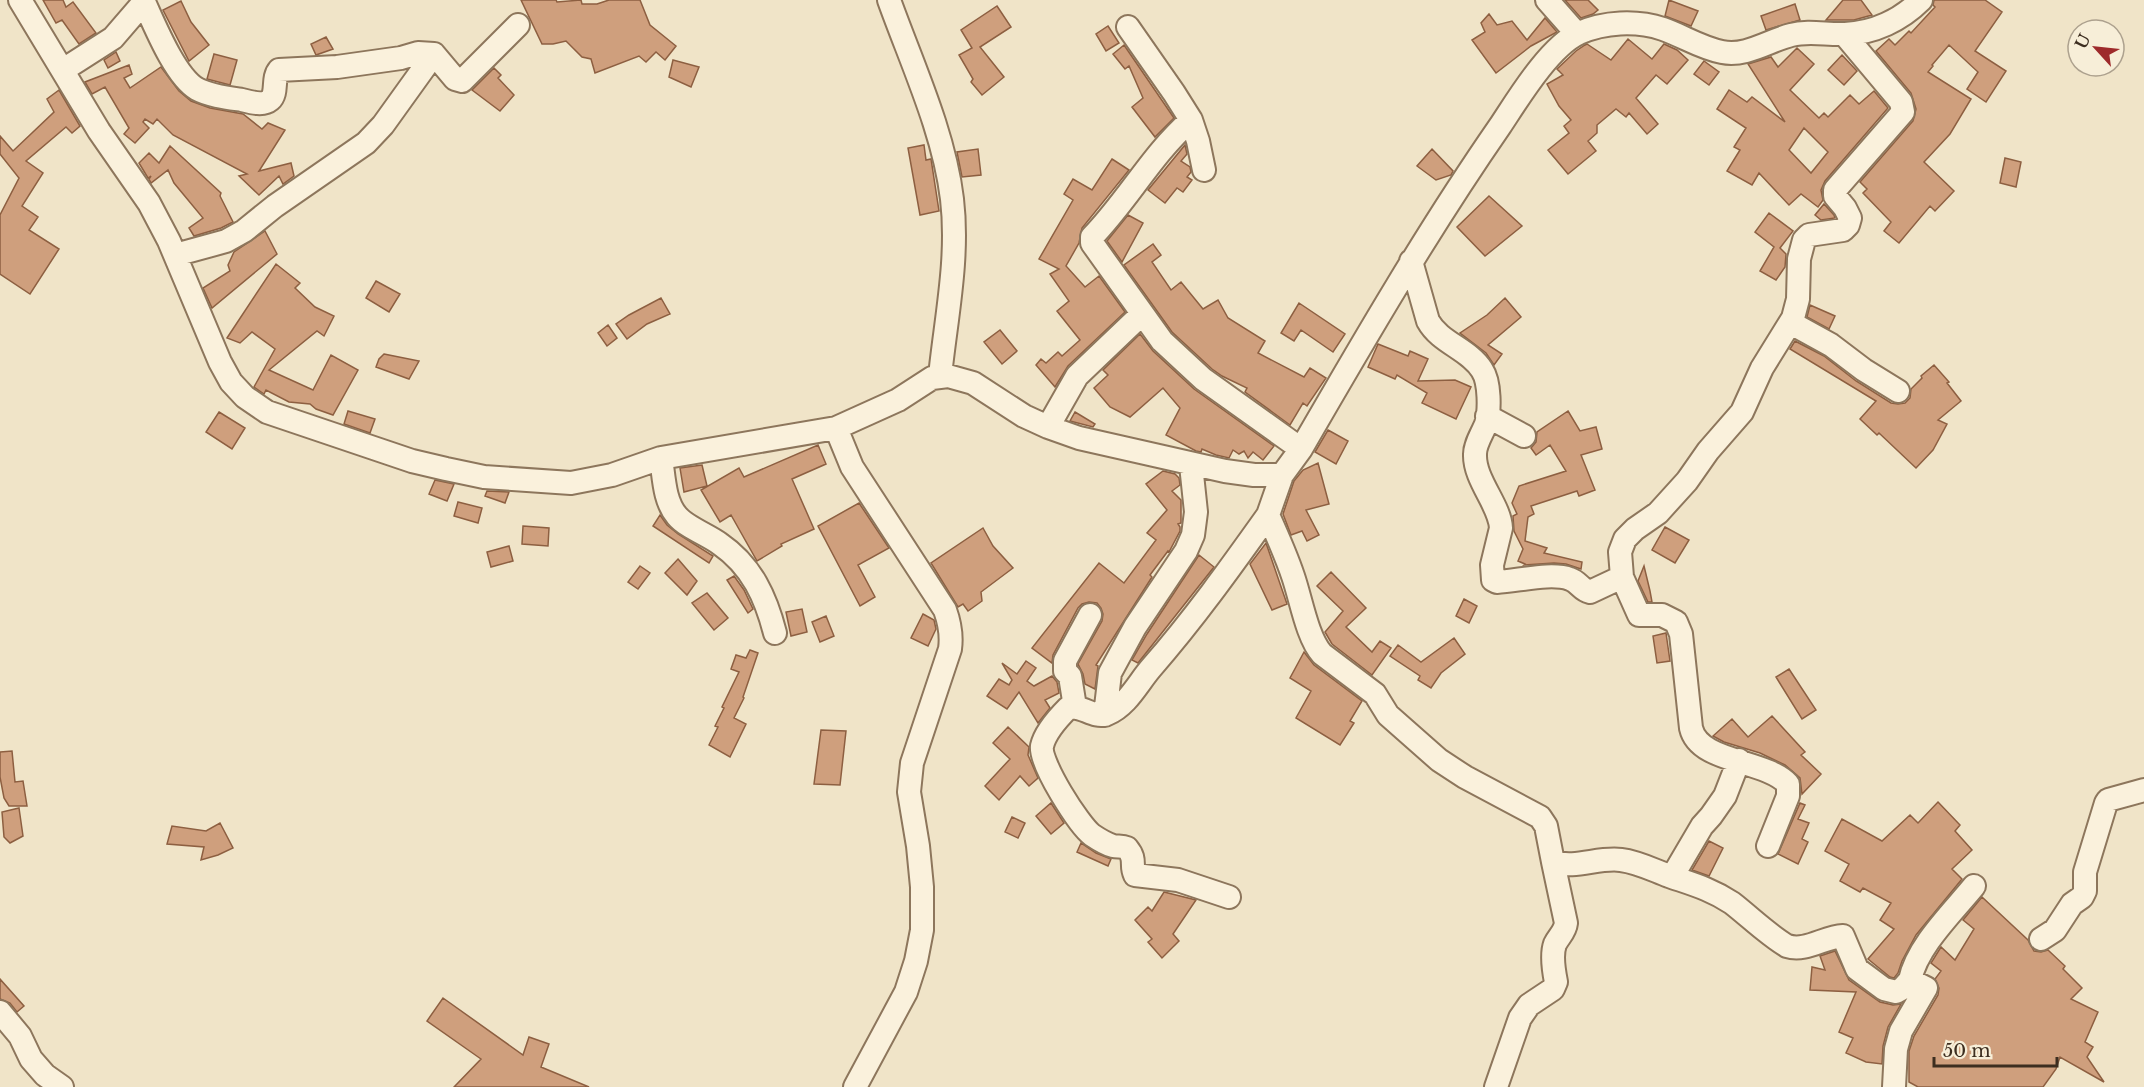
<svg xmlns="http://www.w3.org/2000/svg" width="2144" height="1087" font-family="'Libre Baskerville',serif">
	<rect width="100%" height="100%" fill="#f0e4c8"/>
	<path fill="#cf9f7d" stroke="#8d5f41" stroke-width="1.5" fill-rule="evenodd" d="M43,0H63L66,7L73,2L96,33L79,44L62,20L56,23Z
		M521,0H556L557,2L581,0L582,4H597L609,0H640L650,25L676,46L665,60L656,52L646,62L639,56L595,73L591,59L582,57L566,41L553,44H542Z
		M1565,0H1588L1598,10L1593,14L1581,18Z
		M1669,0L1698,11L1691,26L1665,16Z
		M1843,0H1861L1872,15L1854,20H1826Z
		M1934,0H1985L2002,12L1975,51L2006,71L1986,102L1967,89L1978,72L1949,45L1932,65L1933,66L1928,72L1971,99L1950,134L1924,162L1954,191L1935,211L1930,206L1899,243L1884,231L1891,222L1863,193L1867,189L1860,182L1913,121L1916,109L1911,93L1876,51L1889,39L1895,45L1909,31L1911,33L1935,7L1933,5Z
		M181,1L191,22L209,45L189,61L163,10Z
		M1795,4L1800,20L1766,30L1761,16Z
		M997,6L1011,27L980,47L1004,77L982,95L971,82L973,79L959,55L972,48L961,30Z
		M1489,14L1497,25L1512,21L1527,40L1545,18L1557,32L1531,46L1496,73L1472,40L1485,32L1481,23Z
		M1108,26L1119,43L1106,51L1096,34Z
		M326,37L333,49L316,55L311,44Z
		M1628,39L1652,59L1664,44L1677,50L1688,60L1667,84L1656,75L1636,98L1658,124L1647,134L1629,113L1626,117L1616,109L1597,125V133L1588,141L1596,151L1568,174L1548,150L1569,133L1564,126L1571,120L1559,106L1547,84L1563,75L1557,69L1576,51L1585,45L1587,44L1611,60Z
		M1124,45L1174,118L1155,137L1132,107L1143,98L1129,66L1125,69L1113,54Z
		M1797,48L1814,64L1790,90L1819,118L1824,113L1828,117L1850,95L1859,104L1874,91L1888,108L1825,181L1821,190L1823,200L1818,207L1801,194L1789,205L1759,173L1752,185L1727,171L1740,150L1734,147L1746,128L1717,109L1729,90L1747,102L1752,97L1785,122L1748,64L1771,57L1778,67ZM1804,128L1828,152L1811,173L1789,150Z
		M116,52L120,61L108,68L104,60Z
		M214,54L237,60L230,85L207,79Z
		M1842,55L1857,71L1844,85L1828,70Z
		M673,60L699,67L691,87L669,77Z
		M1704,61L1719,72L1709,85L1694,74Z
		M129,65L132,74L124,78L130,88L161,67L179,91L191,101L210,108L243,114L262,129L268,123L285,130L259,171L291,163L294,176L283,184L279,176L259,195L239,176L247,174L173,135L157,119L153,124L145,119L143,122L149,128L135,143L124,134L129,128L105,87L92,94L85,82Z
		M494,68L501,75L498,78L514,95L500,111L472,90Z
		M59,90L80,126L72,133L66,127L26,161L43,173L22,206L38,217L29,230L59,249L30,294L0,274V215L19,178L0,154V136L13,151L54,112L47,99Z
		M924,145L926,160L931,159L939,211L920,215L908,148Z
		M1185,145L1187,154L1181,161L1190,167L1191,172L1187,177L1192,180L1183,192L1177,188L1165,203L1148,190Z
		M170,146L221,193L220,196L233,222L221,228L194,236L189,228L203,218L174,183L168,170L151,183L149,179L151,176L148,178L139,163L149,153L159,163Z
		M978,149L981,175L962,177L957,152Z
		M1432,149L1453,171L1451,175L1436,180L1417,166Z
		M2005,158L2021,162L2016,187L2000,183Z
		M1112,159L1129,170L1082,228L1079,243L1066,266L1085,287L1099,276L1125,312L1068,366L1055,387L1036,365L1041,359L1046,363L1058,352L1062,356L1080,340L1057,311L1069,301L1050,274L1059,269L1039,259L1073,200L1064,194L1073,179L1092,190Z
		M1489,196L1522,226L1485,256L1457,227Z
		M1824,204L1834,215L1835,218L1821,220L1815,215Z
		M1769,213L1793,231L1780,248L1786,254L1785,267L1776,280L1760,271L1774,247L1755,232Z
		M1128,215L1143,223L1122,262L1107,241Z
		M265,231L277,254L212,308L203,288L230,271L228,265L234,252Z
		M1153,244L1161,255L1152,262L1171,290L1181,282L1203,309L1218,300L1228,318L1265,341L1258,353L1304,377L1310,368L1326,378L1307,406L1303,403L1290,425L1245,392L1247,388L1222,376L1212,369L1172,332L1124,265Z
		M276,264L300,283L295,288L315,307L334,316L324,336L317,331L269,370L313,390L331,355L358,370L333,415L316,409L310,404L289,402L266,390L264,394L254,387L275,349L252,332L240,343L227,338Z
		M376,281L400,294L389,312L366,298Z
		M661,298L670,314L647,324L627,339L616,324L629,315Z
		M1505,298L1521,317L1488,345L1502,354L1494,365L1486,353L1460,333L1487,315Z
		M1299,303L1345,334L1333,352L1301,330L1294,341L1281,333Z
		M1810,305L1835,316L1829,329L1807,317Z
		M608,325L617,338L607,346L598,333Z
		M1000,330L1017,351L1002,364L984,342Z
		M1140,334L1153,351L1194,389L1274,446L1263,460L1253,452L1248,458L1244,451L1239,454L1233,450L1229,458L1216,455L1202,449L1201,452L1196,451L1166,435L1180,408L1163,388L1130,417L1110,407L1094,388L1108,375L1103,370Z
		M1795,341L1824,356L1856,381L1891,403L1898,404L1905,403L1910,398L1911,389L1922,378L1921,376L1934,365L1949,382L1947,383L1961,401L1938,420L1947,424L1933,450L1916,468L1879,433L1877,435L1860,419L1876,401L1790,349Z
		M1378,344L1408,356L1410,351L1428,359L1418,381L1455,380L1471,387L1456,419L1422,403L1427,393L1397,375L1395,379L1368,367Z
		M384,354L419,361L409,379L376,367L379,359Z
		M348,411L375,419L370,433L344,424Z
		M1568,411L1580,431L1596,427L1602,449L1581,455L1595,490L1579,496L1577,491L1531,506L1534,514L1528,517L1525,541L1547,548L1544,553L1582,562L1581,569L1566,564L1554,563L1524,565L1525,564L1518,561L1523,549L1514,531L1513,516L1517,514L1512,503L1519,486L1566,471L1550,445L1536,455L1531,448L1536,442L1537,432Z
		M219,412L245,428L232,449L206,432Z
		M1075,412L1095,424L1093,427L1070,421Z
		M1328,430L1348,441L1336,464L1315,452Z
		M818,445L826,464L792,479L814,529L781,544L782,546L757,561L731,515L720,522L701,490L739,468L744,477Z
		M1318,463L1329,504L1306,510L1319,535L1307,541L1302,531L1291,535L1283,514L1294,481L1303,470Z
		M702,465L707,486L684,492L680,468Z
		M1163,471L1175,474L1179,478L1180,485L1172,491L1181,500V523L1178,524L1180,527V531L1169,552L1168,551L1150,575L1152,577L1096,665L1098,666L1095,689L1085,684L1083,674L1078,664L1102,621L1103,614L1101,608L1097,603L1089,602L1082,604L1078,608L1053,655L1052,663L1032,648L1099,563L1124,583L1156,540L1147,533L1167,510L1146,484Z
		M435,480L454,484L447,501L429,494Z
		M487,491L509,492L505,503L485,496Z
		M458,502L482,508L478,523L454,516Z
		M859,503L889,548L858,565L875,597L860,606L818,526Z
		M660,515L667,525L678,534L713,556L709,563L653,526Z
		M523,526L549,528L548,546L522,544Z
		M1665,527L1689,540L1675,563L1652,550Z
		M983,528L993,546L1013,568L981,592L982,601L968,611L963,604L958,607L931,563Z
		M1266,543L1287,604L1272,610L1250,564Z
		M509,546L513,561L491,567L487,552Z
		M1199,555L1214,567L1138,663L1132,660L1147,634Z
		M678,559L697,581L687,595L665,573Z
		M640,566L650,573L638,589L628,582Z
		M1644,566L1650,591L1652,602H1648L1638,581Z
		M1331,572L1366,608L1346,627L1372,652L1380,641L1391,648L1372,675L1332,644L1325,632L1343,611L1317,586Z
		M734,576L744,590L753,609L748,613L727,580Z
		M707,593L728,618L714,630L692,603Z
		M1464,599L1477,606L1469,623L1456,616Z
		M802,609L807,632L791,636L786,612Z
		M923,614L934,620L936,629L928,646L911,638Z
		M826,616L834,636L820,642L812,622Z
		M1666,633L1670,661L1657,663L1653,636Z
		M1454,638L1465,654L1441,673L1431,688L1418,680L1420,676L1390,656L1398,645L1421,662Z
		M750,650L758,653L743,697L744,698L734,718L746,724L730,757L709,745L718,727L715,726L724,708L722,707L739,672L731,669L736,655L746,658Z
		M1304,652L1314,665L1362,701L1350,721L1354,723L1340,745L1296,718L1311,691L1290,678Z
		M1026,661L1036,668L1027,681L1034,686L1052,676L1057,682L1059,693L1045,700L1050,708L1038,723L1019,692L1007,709L987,696L999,679L1009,685L1012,680L1002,663L1017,674Z
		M1789,669L1816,710L1802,719L1776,677Z
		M1772,716L1805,752L1801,755L1821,774L1802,794L1800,778L1785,765L1760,753L1724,742L1713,736L1732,719L1748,737Z
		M1008,727L1029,747L1028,755L1038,778L1029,786L1020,776L999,800L985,786L1010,759L993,743Z
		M821,730L846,731L840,785L814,784Z
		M12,751L15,782L23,781L27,806H9L4,798L0,777V752Z
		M1938,802L1960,825L1955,831L1972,850L1952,869L1962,879L1916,935L1902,961L1898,973L1894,978L1890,977L1868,959L1894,929L1880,920L1891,903L1863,888L1860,892L1840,881L1849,864L1825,851L1842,819L1882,841L1910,815L1918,823Z
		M1051,803L1064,823L1051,834L1036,816Z
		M1800,803L1805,805L1798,819L1809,823L1802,839L1808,842L1798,864L1778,854Z
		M19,808L23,836L10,843L4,837L2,812Z
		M1012,817L1025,823L1018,838L1005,832Z
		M220,823L233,848L218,855L201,860L204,847L167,844L172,826L206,831Z
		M1709,841L1723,848L1709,876L1692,870Z
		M1081,843L1096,853L1111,859L1108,866L1077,852Z
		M1164,892L1196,900L1173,934L1179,941L1162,958L1148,942L1152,939L1135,920L1148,907L1152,911Z
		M1982,897L2028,940L2034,951L2041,952L2048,950L2065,966L2063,969L2082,988L2071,999L2098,1012L2085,1042L2093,1047L2087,1057L2104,1082L2060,1057L2056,1069L2043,1087H1918L1909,1082V1051L1914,1036L1938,995L1939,988L1935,979L1941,971L1931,963L1941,947L1955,960L1974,929L1963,920Z
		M1835,951L1849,980L1880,1002L1893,1005L1901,1004L1888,1027L1883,1046L1882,1064L1866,1062L1846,1053L1853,1038L1839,1032L1856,992L1810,990L1812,967L1825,970L1820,956Z
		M0,979L24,1006L17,1012L10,1003L0,999Z
		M443,998L523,1055L529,1037L549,1044L541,1067L589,1087H454L481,1059L427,1021Z"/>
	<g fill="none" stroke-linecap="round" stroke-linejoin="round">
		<defs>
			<path id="minor" d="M20,0L99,131L149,203L169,241L220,362L231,382L245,397L267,412L412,461L446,469L484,477L571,483L612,475L661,458L836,428L898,400L932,378L948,376L973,383L1024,416L1048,427L1079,438L1225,471L1254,475H1282L1301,449C1364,340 1428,230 1500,126C1518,99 1549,47 1579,33C1604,22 1636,20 1663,29C1683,36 1701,48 1722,52C1746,57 1768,41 1791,35C1809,30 1827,35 1845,34C1874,33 1901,20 1921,0
				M889,0C912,64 944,132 952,199C959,258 946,318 940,376
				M1547,0L1577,34
				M144,2C155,26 175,76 197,89C210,96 228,98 242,100C250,102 263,106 270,100C278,93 272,78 279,70L337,67L401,58L418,53L434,54
				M1128,27L1174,93L1191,120
				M63,70L113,38L144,2L143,0
				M1204,170L1198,141L1191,120C1152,154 1128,200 1092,237V243L1162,341L1203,379L1301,449
				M175,255L226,241L244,231L275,206L366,143L383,125L434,54L455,79L462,81L518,25
				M1411,261L1428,321C1440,343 1469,349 1482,370C1490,382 1490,411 1486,424C1482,434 1475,444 1475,454C1474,480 1500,505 1501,528L1492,565L1493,580L1497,582C1518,581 1551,572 1570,579C1579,582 1581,590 1590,592L1622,577L1639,615H1662L1676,622L1681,634L1691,728C1699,763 1764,759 1788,784V796L1768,846
				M1791,323L1831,345L1864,370L1898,391
				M1487,416L1524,436
				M1048,427L1077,376L1142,314
				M836,428L852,467L945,610C950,624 952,635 950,649L912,763L909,792L918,846L922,887V930L916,961L906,992L855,1087
				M661,458C664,477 664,501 677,516C686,527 708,535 720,544C752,566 766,598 775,633
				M1282,475L1268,515C1277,535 1286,555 1293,576C1301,599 1307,637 1322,654L1375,694L1388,715L1439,760L1465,777L1540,817L1546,826L1553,862C1576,869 1598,857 1621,860C1638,862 1653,870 1669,876C1692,884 1711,889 1732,903C1750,917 1767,934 1787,946C1806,952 1824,937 1843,936L1857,969L1884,989L1896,992L1903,988L1910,980L1926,988L1901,1031L1896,1049L1894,1087
				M1622,577L1620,552L1625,539L1635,529L1658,513L1687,481L1708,451L1742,412L1762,368L1793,318L1798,299L1799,259L1804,240L1809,235L1843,230L1848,225L1850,218L1845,208L1835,196V190L1903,112L1901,102L1844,34
				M1075,707L1070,676L1065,671V661L1090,615
				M1105,715L1110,673L1135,627L1186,551L1193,535L1196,512L1191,465
				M1672,877L1702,826L1711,816L1725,796L1739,760
				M1229,897L1178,880L1135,875C1130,865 1137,860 1127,848C1122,846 1118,847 1113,846C1106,844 1098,839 1092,835C1079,825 1039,763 1042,746C1045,733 1059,717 1068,708C1082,704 1093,719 1107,714C1127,706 1138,683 1151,668C1193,620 1231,567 1268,515
				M2041,939L2055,930L2072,904L2082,897L2085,891V872L2106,803L2108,800L2144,790
				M1910,980C1917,946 1953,912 1974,886
				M0,1012L20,1036L31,1059L45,1075L62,1087
				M1496,1087L1520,1018L1529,1005L1553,989L1556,982C1554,972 1551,955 1555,944C1559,936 1565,932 1566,923L1553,862"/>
		</defs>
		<use href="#minor" stroke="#8d765c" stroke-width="26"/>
		<use href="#minor" stroke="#faf1dc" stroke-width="22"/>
	</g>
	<g transform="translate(2096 48) rotate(297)"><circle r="28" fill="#f7eed8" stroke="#ada18e" stroke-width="1.5"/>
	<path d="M0-4.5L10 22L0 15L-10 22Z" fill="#9e2a2b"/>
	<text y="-9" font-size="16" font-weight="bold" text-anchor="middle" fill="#3d2e20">U</text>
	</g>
	<path d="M1934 1057v9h123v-9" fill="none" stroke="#3d2e20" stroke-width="3"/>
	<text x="1943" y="1057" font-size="18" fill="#3d2e20" stroke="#f7eed8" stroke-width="4.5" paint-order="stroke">50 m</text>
</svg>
